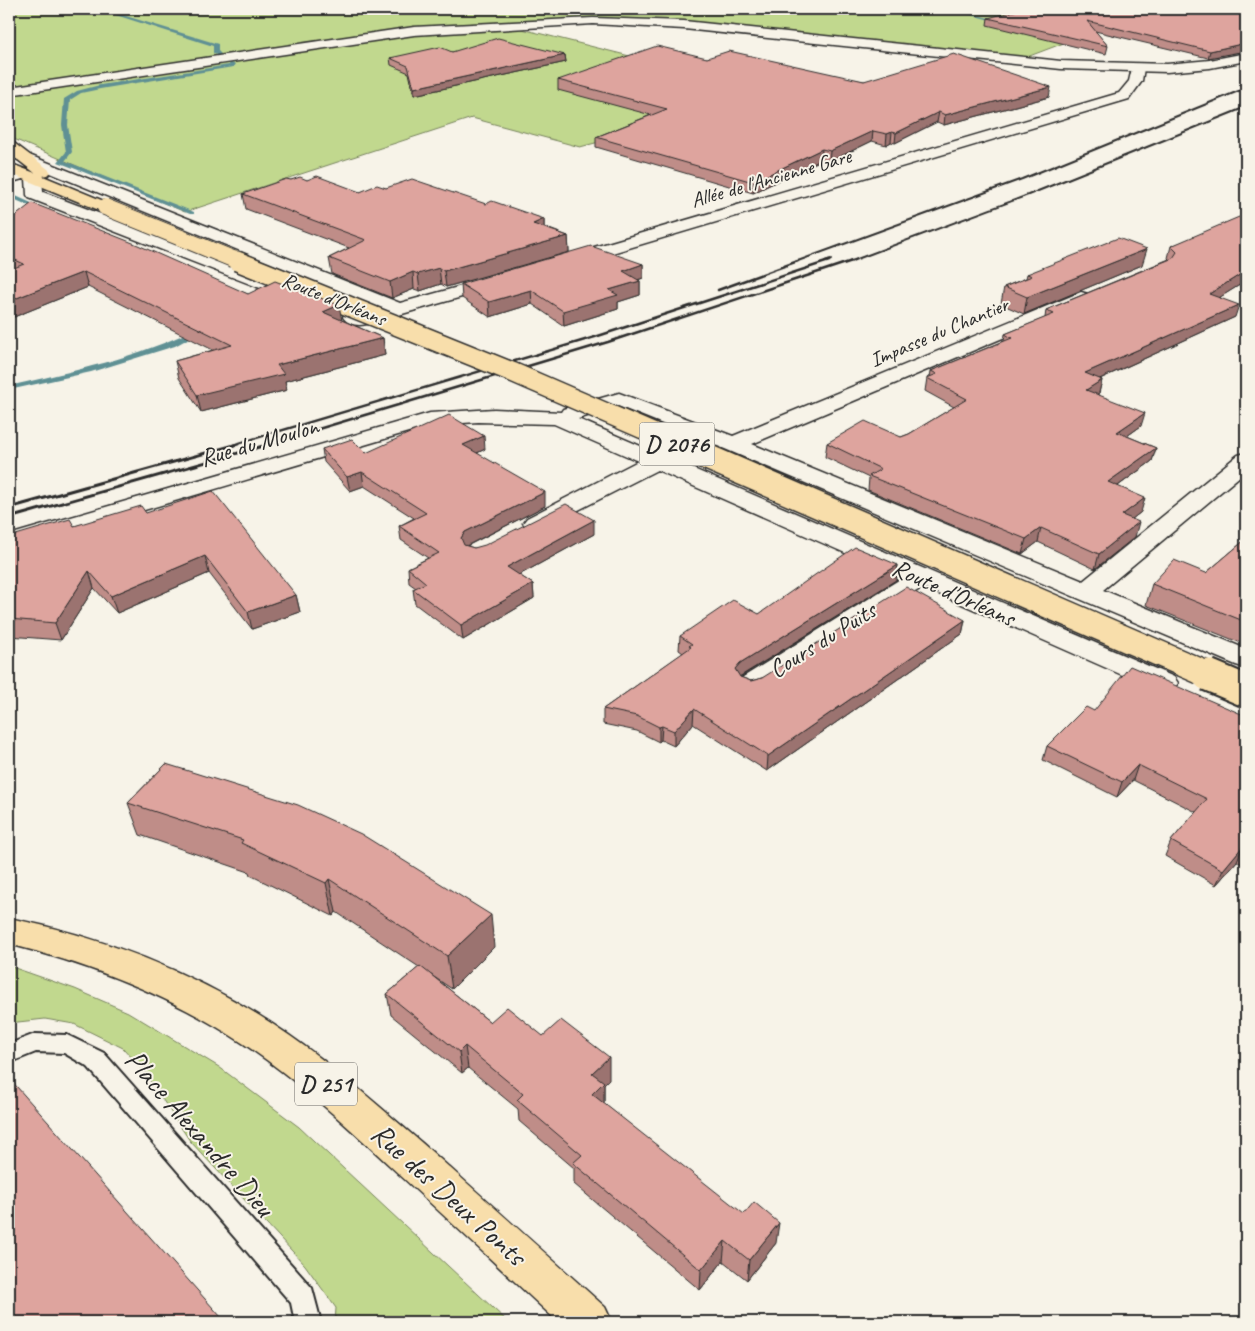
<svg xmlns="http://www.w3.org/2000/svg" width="1255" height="1331" font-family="Caveat,sans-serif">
	<rect width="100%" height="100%" fill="#f7f3e8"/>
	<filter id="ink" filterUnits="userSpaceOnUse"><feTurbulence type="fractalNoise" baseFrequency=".02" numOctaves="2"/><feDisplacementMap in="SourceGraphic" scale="10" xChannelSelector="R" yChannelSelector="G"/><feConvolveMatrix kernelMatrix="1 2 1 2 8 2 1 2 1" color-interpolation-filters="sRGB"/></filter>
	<g filter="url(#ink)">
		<path fill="#c1d88e" stroke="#76825c" d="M9,9H1061L1069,41L1019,60L635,21L506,25L781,94L580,147L472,118L185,212L9,137Z
			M9,966L75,989L128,1012L219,1067L299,1127L508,1322H335L336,1308L305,1265L190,1141L143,1070L123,1048L74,1024L45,1019L9,1023Z"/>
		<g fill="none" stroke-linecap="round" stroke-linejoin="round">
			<path fill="#5f9094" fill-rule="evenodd" d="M97,9H103L218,44V51L221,54L218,56L213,53V46Z
				M948,9H955L1004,22L1002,23Z
				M230,63L235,64L233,67L100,89L81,93L70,100L68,125L72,152L65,161L194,212V214H190L58,162L66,152L62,125L64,99L77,91L100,85L229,65Z
				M9,193L45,209L46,210L41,211L9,197Z
				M197,328L204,330L175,346L91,372L9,390V386C73,371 138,358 197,328Z"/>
			<defs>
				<path id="service" d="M35,1034L67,1035L104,1053L312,1288L321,1322H295L291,1303L88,1067L64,1053L36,1052L9,1063V1044Z"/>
				<path id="minor" d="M1138,64L1144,68L1142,81L1129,99L572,265L566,266L560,265L557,261L560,257L1119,93L1129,81L1132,68Z
					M19,151L400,303L498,276L504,277L507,281L504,285L367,324C358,326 348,325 343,317L345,313L352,311L361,314L380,308L14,158L12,155L14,152Z
					M23,169L28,171L31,174L39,175L42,178L43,192L310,294L312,298L310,302L303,304L296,302L29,198L27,195L26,178L9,183V173Z
					M1081,292L1088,294L1090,298L1088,302L752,444L1083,581L1238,455L1246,453V471L1103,590L1246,649V668L1236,665L725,449L618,406L578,419L1174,677L1178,683L1174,689L1164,692L1154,689L923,587L760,691L750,694L740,691L736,685L740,679L902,578L657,470L543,528L535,530L527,528L523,523L527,518L638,461L554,424L478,422L432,425L9,550V535L430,413L494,409L561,412L563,409L619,393L733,436Z"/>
				<path id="secondary" d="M593,18L684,21L1061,61L1167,64L1210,60L1246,53V61L1210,68L1167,72L1061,69L684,29L593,24L414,35L9,95V87L414,27Z"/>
				<path id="primary" d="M9,142L14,143L48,169L51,172L48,175L43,176L111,204L113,207L111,210H99L9,173V163L35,173L9,153Z
					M9,918C100,936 193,972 271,1023C325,1058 373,1101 422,1143C483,1197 544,1252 605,1307L612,1322H558C502,1270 446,1217 389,1165C343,1122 297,1080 244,1044C172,996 92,965 9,944Z"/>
			</defs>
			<use href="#service" stroke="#2b2b2b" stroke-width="4"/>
			<use href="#minor" stroke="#2b2b2b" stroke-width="3"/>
			<use href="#secondary" stroke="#2b2b2b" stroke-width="3"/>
			<use href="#primary" stroke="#2b2b2b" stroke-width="3"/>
			<use href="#service" fill="#f7f3e8" fill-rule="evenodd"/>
			<use href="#minor" fill="#f7f3e8" fill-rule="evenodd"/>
			<use href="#secondary" fill="#f7f3e8" fill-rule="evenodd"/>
			<use href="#primary" fill="#f8deab" fill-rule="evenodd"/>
			<path stroke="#2b2b2b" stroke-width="2" d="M795,262L1022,179L1246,88
				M825,262L831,260
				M849,262L1028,195L1246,107"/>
			<path stroke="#2b2b2b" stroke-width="2.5" d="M718,290L798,261
				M233,445L595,337L829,261
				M265,445L608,342L852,261"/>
			<path stroke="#2b2b2b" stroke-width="3" d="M9,508L238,444
				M9,518L270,444"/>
			<defs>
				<path id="primary-bridge-far3" d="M105,207L240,262"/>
				<path id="primary-bridge-far2" d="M237,261L512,372L680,445"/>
				<path id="primary-bridge-far1" d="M677,444L1211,676"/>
				<path id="primary-bridge" d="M1208,675L1246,691"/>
			</defs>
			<use href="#primary-bridge-far3" stroke="#2b2b2b" stroke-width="18" stroke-linecap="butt"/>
			<use href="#primary-bridge-far2" stroke="#2b2b2b" stroke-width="22" stroke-linecap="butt"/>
			<use href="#primary-bridge-far1" stroke="#2b2b2b" stroke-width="28" stroke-linecap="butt"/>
			<use href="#primary-bridge" stroke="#2b2b2b" stroke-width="35" stroke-linecap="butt"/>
			<use href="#primary-bridge-far3" stroke="#f8deab" stroke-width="16"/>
			<use href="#primary-bridge-far2" stroke="#f8deab" stroke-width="19"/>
			<use href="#primary-bridge-far1" stroke="#f8deab" stroke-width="25"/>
			<use href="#primary-bridge" stroke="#f8deab" stroke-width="31"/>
		</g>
		<path fill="#bf8d88" stroke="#2b2b2b" d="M1246,9V50L1240,52L1208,58L1095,31L1108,46L1106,54L987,25L988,18Z
			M452,52L565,55L566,62L414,95L409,73L391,65L390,58Z
			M707,58L864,81L1049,97L944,125L937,122L895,143L891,142L886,145L872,141L829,162L821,160L753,193L596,147V137L651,115L558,90V80Z
			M291,180H307L360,192L386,188L486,204L544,219V227L568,236L569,252L446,287L441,284L420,291L414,289L392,298L332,274L329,258L349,248L246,209L243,194Z
			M1246,220V281L1220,297L1235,317L1100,379L1102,380L1099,393L1097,394L1141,426L1127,436L1156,448L1152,461L1118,486L1141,512L1132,519L1135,537L1095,569L1038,542L1022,554L868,490L869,478L825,457L827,443L901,437L909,434L954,407L925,391L927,378L930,377L931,371L1004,341L1005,334L1045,318L1046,310L1169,259L1168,258L1171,246Z
			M9,221L248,294L342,320L383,338L385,355L285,381L287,390L201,412L179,378L175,361L213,350L88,287L9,319Z
			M643,264V278L638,280L640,281V295L618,302V309L564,326L532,304L490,317L462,298L461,284Z
			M1142,265L1024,314L1001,304L1004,287L1026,278L1027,274Z
			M322,449L366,453L485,449L477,453L545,506L467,546L474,548L594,534L519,575L533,584L534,598L463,640L415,604L413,589L416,588L409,583L408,568L428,558L401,540L399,526L414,518L364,486L350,491L324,462Z
			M146,513L296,595L300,612L252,629L209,573L117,613L94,588L61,640L9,636V537L74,526Z
			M1246,539V645L1146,605L1152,584L1206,573Z
			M898,565L896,580L740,677L751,681L965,620L962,634L767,771L693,724L674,746L661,740L659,742L637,731L603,724V709L683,653L679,650L680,636L759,614Z
			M1094,711L1246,716V867L1237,861L1216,885L1165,856L1171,841L1196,812L1133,780L1117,797L1043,760L1047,746Z
			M166,764L494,947L452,989L431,975L490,1022L543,1036L609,1079L604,1084V1104L776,1243L747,1280L723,1261L700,1290L574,1184V1168L519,1121L518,1109L468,1068L462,1073L391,1015L387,994L419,967L336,912L333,916L250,875L249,872L140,835L128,803Z"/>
		<path fill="#9b736f" stroke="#2b2b2b" d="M1246,43V50L1240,52L1208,58L1210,51Z
			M565,55L566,62L414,95V88Z
			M1051,87L1049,97L944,125L945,115Z
			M939,112L937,122L895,143L896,133Z
			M873,131L872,141L829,162L830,151Z
			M892,132L891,142L886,145L887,134Z
			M822,149L821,160L753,193V182Z
			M544,219V234L533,224Z
			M568,236L569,252L446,287L444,271Z
			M1147,249L1142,265L1024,314L1027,297Z
			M643,264V278L623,285V271Z
			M439,268L441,284L420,291L418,274Z
			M1246,271V281L1206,306L1209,294Z
			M84,272L88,287L9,319V301Z
			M413,272L414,289L392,298L390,282Z
			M640,281V295L618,302V309L564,326L563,311L609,290Z
			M531,290L532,304L490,317L489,302Z
			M339,305L342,321L323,312Z
			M1239,305L1235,317L1082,387L1085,373Z
			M383,338L385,355L285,381L287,390L201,412L197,395L277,365Z
			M1102,380L1099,393L1083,403L1086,390Z
			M1145,413L1141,426L1113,446L1117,432Z
			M484,436L485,449L465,459L463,445Z
			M1156,448L1152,461L1104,496L1108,482Z
			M362,472L364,486L350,491L347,477Z
			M545,492V506L466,546L462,552L461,538L465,532Z
			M1145,498L1141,512L1118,530L1122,515Z
			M594,520V534L508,581L507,567Z
			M1139,522L1135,537L1095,569L1099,554Z
			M1041,528L1038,542L1022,554L1026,539Z
			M205,556L209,573L117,613L111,596Z
			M898,565L896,580L739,677L735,669L740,663Z
			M89,571L94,588L61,640L55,623Z
			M533,584L534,598L463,640L461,625Z
			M296,595L300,612L252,629L248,612Z
			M965,620L962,634L767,771L768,756Z
			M694,709L693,724L674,746V731Z
			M662,726L661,740L659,742V727Z
			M1138,765L1133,780L1117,797L1122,782Z
			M1243,846L1237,861L1216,885L1223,870Z
			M329,879L336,912L333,916L326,883Z
			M491,915L494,947L452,989L447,956Z
			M465,1046L468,1068L462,1073L459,1052Z
			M609,1057V1079L604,1084V1104L593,1115L592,1073Z
			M779,1223L776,1243L747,1280L749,1260Z
			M725,1241L723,1261L700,1290L701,1270Z
			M221,1317L223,1322H215Z"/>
		<path fill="#dea49e" stroke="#2b2b2b" d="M1022,9H1246V43L1210,51L1087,21L1108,46L988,18Z
			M498,38L565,55L414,88L408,66L390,58L440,47L452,52Z
			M657,46L707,58L729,51L864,81L954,54L1051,87L945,115L939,112L896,133L892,132L887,134L873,131L830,151L822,149L753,182L596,137L667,109L558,80Z
			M317,176L360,192L377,185L386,188L412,179L486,204L492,201L544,219L533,224L568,236L444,271L439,268L418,274L413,272L390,282L329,258L366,240L243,194L286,179L291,180L300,177L307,180Z
			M32,203L138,245L248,294L275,281L339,305L323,312L383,338L277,365L284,374L197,395L175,361L232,345L84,272L9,301V270L24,264L9,257V221Z
			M1239,217L1246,220V271L1209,294L1239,305L1085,373L1102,380L1086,390L1145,413L1117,432L1156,448L1108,482L1145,498L1122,515L1139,522L1099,554L1041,528L1026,539L869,476L881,469L827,443L865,421L901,437L909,434L967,399L927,378L937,374L931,371L1012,338L1005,334L1054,314L1046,310L1173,258L1177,252L1171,246Z
			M1118,238L1147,249L1027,297L1004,287L1032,276L1027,274Z
			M591,246L643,264L623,271L640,281L609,290L618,295L563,311L531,290L489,302L461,284Z
			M449,415L484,436L463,445L545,492L465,532L461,538L464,545L474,548L485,545L566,504L594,520L507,567L533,584L461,625L413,589L426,583L408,568L439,553L399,526L426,513L362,472L347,477L322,449L352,439L366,453Z
			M213,491L296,595L248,612L205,556L111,596L89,571L55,623L9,619V537L70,519L74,526L141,506L146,513Z
			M1246,539V622L1152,584L1174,560L1206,573Z
			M855,547L898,565L740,663L735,669L740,677L751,681L762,678L906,587L965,620L768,756L694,709L674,731L662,726L659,727L637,716L603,709L691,647L689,646L692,644L680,636L733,600L759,614Z
			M1130,666L1246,716V848L1243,846L1223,870L1171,841L1207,799L1138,765L1122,782L1047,746L1086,707L1094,711Z
			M166,764L298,805L361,834L491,915L447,956L329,879L326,883L241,843L243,840L128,803Z
			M420,966L490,1022L507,1007L543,1036L561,1020L609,1057L592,1073L604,1082L592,1094L744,1214L754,1202L779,1223L749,1260L725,1241L701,1270L573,1163L582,1155L517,1100L523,1094L465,1046L459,1052L387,994Z
			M9,1078L221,1317L215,1322H9Z"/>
	</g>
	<g text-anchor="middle" stroke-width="4" stroke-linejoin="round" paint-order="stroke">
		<g font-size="21" fill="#2b2b2b" stroke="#f7f3e8">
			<text transform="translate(771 178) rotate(-16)" y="7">Allée de l'Ancienne Gare</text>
			<text transform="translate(334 299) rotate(22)" y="7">Route d'Orléans</text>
			<text transform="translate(939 332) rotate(-23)" y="7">Impasse du Chantier</text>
		</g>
		<g fill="#f7f3e8" stroke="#686764" stroke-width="1">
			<rect x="639.5" y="422.5" width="75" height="43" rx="4"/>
			<rect x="295" y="1062.5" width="62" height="43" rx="4"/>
		</g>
		<g font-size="24" font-weight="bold" fill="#2b2b2b">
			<text x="677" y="452">D 2076</text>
			<text x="326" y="1092">D 251</text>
		</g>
		<g font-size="25" fill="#2b2b2b" stroke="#f7f3e8">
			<text transform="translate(259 441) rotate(-16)" y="9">Rue du Moulon</text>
			<text transform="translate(954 592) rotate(24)" y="9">Route d'Orléans</text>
			<text transform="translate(822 639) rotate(-32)" y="9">Cours du Puits</text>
		</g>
		<g font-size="30" fill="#2b2b2b" stroke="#f7f3e8">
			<text transform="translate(200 1133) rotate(49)" y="10">Place Alexandre Dieu</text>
			<text transform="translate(449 1194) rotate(42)" y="10">Rue des Deux Ponts</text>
		</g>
	</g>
	<rect width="1255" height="1331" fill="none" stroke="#f7f3e8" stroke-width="30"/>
	<rect x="15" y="15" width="1225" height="1301" fill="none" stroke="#2b2b2b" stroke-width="2" filter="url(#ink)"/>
</svg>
